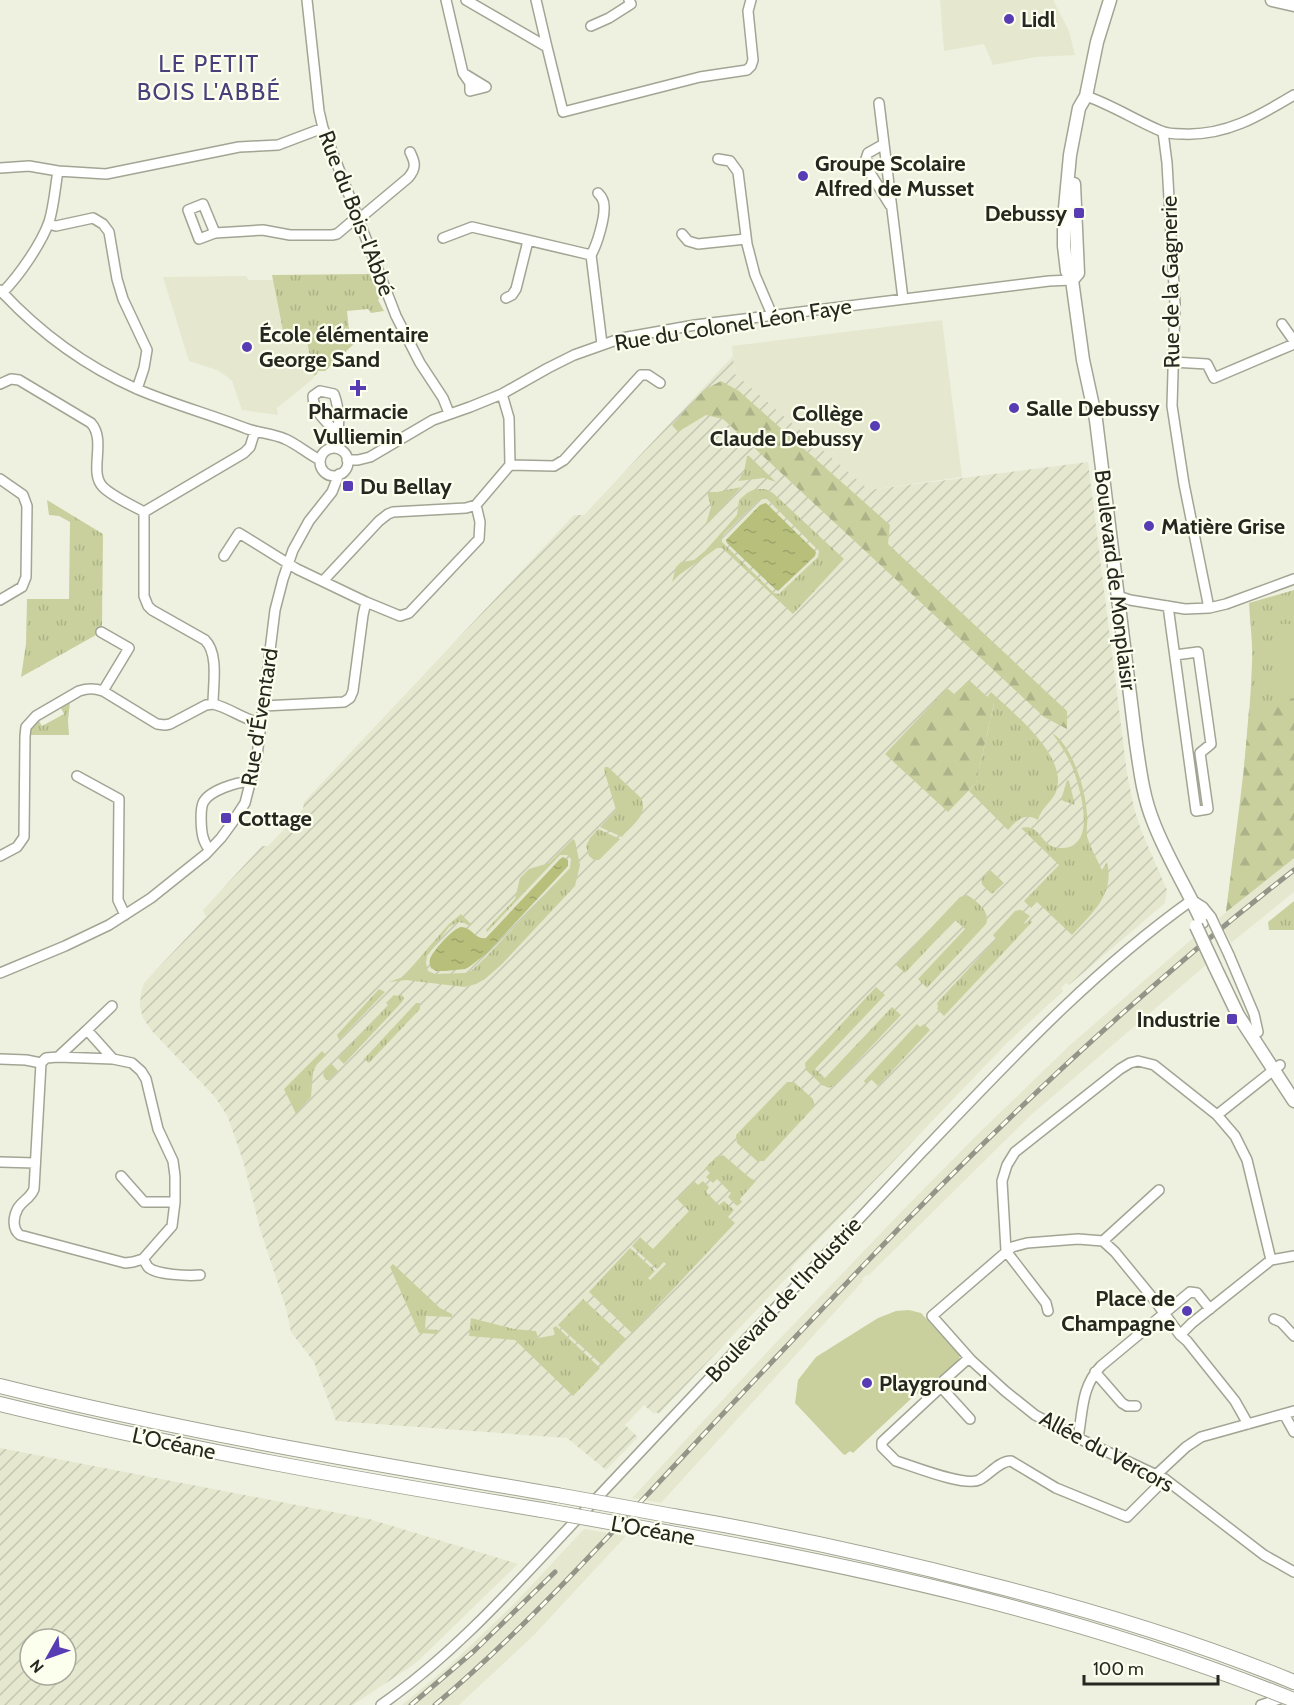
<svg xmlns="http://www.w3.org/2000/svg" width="1294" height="1705" font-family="Cabin,sans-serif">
	<defs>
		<pattern id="industrial-furrows" width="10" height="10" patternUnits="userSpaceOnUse" patternTransform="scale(1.5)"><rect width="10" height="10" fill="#e5e8cf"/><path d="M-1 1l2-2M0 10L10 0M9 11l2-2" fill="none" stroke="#c4c7b1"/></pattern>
		<pattern id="grass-tufts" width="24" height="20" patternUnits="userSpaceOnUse" patternTransform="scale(1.5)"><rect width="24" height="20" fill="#c9d09e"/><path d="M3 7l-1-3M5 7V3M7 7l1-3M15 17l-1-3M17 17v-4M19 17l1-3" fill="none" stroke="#acb388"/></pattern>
		<pattern id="forest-firs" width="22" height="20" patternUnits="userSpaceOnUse" patternTransform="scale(1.5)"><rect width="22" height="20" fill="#c9d09e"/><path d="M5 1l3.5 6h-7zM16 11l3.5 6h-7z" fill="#acb388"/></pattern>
		<pattern id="water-ripples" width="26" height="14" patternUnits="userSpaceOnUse" patternTransform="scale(1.5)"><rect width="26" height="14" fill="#b7bf7b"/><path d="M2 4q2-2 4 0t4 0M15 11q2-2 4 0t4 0" fill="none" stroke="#9da46a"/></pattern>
	</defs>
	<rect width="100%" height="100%" fill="#eff1e0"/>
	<path fill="#e5e8cf" d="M940,0H1053L1069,31L1075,55L1036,57L993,65L984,44L944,51Z
		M246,276L249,280H273L285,341L306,336L314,378L277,408L278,415L242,410L232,381L226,376L217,370L189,361L163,277Z
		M942,320L962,477L869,490L735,374L732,346Z
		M1294,858V892L1231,943L1219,918Z
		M1193,938L1206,965L1031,1115L869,1275L865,1276L862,1279L863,1281L661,1503L632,1498L768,1351L902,1211L981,1131L1069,1046Z
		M584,1529L626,1536L534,1635L459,1705H402L450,1665L514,1604Z"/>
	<path fill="url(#industrial-furrows)" fill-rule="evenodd" d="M733,356L735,374L869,490L1088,462L1127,773L1134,808L1141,830L1167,890L1165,903L1069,985L1066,983L1061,988L1063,991L1006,1044L791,1268L793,1271L659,1414L656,1412L654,1414L644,1405L625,1425L638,1437L606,1470L567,1438L336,1421L314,1362L291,1332L286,1308L260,1229L244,1164L228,1117L215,1097L152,1031L143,1018L140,1007L141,992L144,983L206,917L203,910L262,846H268L303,809L304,802L574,515H584Z
		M0,1448L369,1519L518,1564L416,1663L353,1705H0ZM30,1639H66V1675H30Z"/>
	<path fill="url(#grass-tufts)" fill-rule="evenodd" d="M370,274L380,297L378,300L384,311L371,313L368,309L347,311L349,330H355L356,342L325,371H318L317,374L314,376L306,337L285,341L272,275Z
		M747,456H749L776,482L764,478L738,481L744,472Z
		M741,487L709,522L706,524L711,507L707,492H717Z
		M755,489H765L773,493L844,559L793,614L722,548H717L679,575L672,582L676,567L681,562L694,560L705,551L737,515L739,500L747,493ZM763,499H767L819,551L818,557L779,594L774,593L722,542V538L724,534L758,501Z
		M47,500L103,534L102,627L96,635L21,677L26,644L27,599H69L70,522L59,516L49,515Z
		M1294,590V858L1226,912C1236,829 1249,747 1252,663C1253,643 1250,623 1249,603Z
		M991,692C1013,713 1066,754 1057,789C1054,801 1041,807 1038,820C1025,812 1017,820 1008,830L969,791L976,783L994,704L987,697Z
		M70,702L68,720L69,735H30C31,728 33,725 39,721L42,726L64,714L61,708Z
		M1052,733C1073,745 1087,794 1087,817C1088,823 1086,829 1087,836C1090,847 1097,859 1102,870L1107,862C1115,895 1092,913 1072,935L1037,902L1031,908L1024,901L1059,865L1021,828C1042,822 1040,850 1063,848C1098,846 1080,788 1073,769C1068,756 1060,744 1052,733Z
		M605,767H608L641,798C649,815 632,825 622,837L600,827L616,810L604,770Z
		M1067,780L1069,781L1075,805L1061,800Z
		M598,829L620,839L599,860H594L589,856L586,846L590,838Z
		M573,839L575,841L580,865L575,886L502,964L485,979L476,984L464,987L406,980L389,982L403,977L448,925L461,914L471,924L470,926L464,923L458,922L449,927L427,956L426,963L428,971L435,974L465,973L471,971L486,957L570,868L571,859L567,855H560L487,932L486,930L515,899L520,878L529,869L549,863Z
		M990,870L1004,883L992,894C980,883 977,882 990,870Z
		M967,895C977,901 991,912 986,924L927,988L918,979L965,929L955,920L905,973L896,965L960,897Z
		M1294,901V930H1269L1268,922Z
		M1021,910L1030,916L1024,923L1026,924L1031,920L1032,922L944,1016L937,1009L938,1007L937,1003L996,939L993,935L1015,911Z
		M876,987L885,995L815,1069L825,1078L892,1007L901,1015L834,1086L829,1088L822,1085L806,1070L805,1063Z
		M379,989L385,992L339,1040L337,1035Z
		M401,994L404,998L402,1002L344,1064L338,1058L388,1005L386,1003L394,995L398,996Z
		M416,1003H420V1009L369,1063L364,1059Z
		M917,1024L920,1027L924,1024L930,1030L878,1086L871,1079L866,1084L864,1081Z
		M322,1051L326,1055L317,1064L313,1072L311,1097L296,1114L284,1089Z
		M331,1063L338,1071L329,1080H326L323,1075L325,1069Z
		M787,1082H794L813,1099L814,1107L764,1161H757L737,1143L736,1135Z
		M723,1155L750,1178L756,1181L740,1199L742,1202L737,1206L728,1197L731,1193L717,1179L713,1183L706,1177L710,1173L705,1168L716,1157Z
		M694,1181L698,1185L703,1181L709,1187L706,1192L719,1205L724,1201L734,1210L728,1217L735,1223L632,1333L589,1292L630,1248L655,1271L648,1278L650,1280L666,1264L664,1262L657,1269L632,1246L640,1237L653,1249L689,1211L677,1199Z
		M393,1264L440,1308L452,1314V1317L426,1316L425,1329L438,1330L437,1334L419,1333L390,1267Z
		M583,1299L626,1339L602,1365L558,1325Z
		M471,1318L514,1329L536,1331L538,1338L555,1335L553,1328L556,1326L600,1368L573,1396L515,1340L469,1336Z"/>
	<path fill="url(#forest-firs)" d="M721,381L739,391L890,525L888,544L1067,711V729L1044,717L723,419L706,415L678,432L672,425L704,390Z
		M969,680L994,703L976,783L948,812L885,754L947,688L954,694Z
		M1294,698V858L1226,912L1242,793L1249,709L1276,701Z"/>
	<path fill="#c9d09e" d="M1276,624H1294V691H1277Z
		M909,1310L921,1313L960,1355L959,1360L932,1387L915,1395L853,1453L850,1451L845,1455L843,1454L795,1403L798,1380L816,1357L878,1318L896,1311Z"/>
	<path fill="url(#water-ripples)" d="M766,503L816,552L815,556L778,591L775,589L727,543L726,540L760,505Z
		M563,857L568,860V866L487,953L469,967L465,969L445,971H436L431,968C430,965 429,962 430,959C432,952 453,928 461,927C472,927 475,940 486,938L560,859Z"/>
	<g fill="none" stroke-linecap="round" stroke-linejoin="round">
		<defs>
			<path id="minor" d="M307,0L319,111L323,128L396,316L420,363L443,398L449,413
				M446,0L463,73L470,83V91L486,87L463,73
				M466,0L547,47L563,112L700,77L747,70L751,66L753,60L748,11L751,0
				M536,0L547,47
				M591,26L609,18L631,4L629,0
				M1086,96C1112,105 1135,120 1161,131C1168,134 1176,134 1183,134C1226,136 1259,116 1294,95
				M879,103L903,299
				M1163,132L1167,163L1175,304L1172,406L1184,484L1209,608
				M884,144L868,153L865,162L867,168L890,205
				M718,159L730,161L738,172L747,244L755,275L773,317
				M0,168L29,166L58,171L106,174L239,147L278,145L323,128
				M48,224L56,226L93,218L103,224L109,232L117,279L123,299L147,350L144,368L137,389
				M215,233L199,239L188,210L203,204L215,233L263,230L290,235H332L337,234L350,223L365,214L408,178C417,168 415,162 410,152
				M682,234L688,241L698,244L746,239
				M443,238L472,227L591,255L602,344
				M591,255C597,245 605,218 604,206C604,201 602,197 598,193
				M0,290C38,331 85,366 137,389C172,404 209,414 245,428C257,433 272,433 285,439C297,444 308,454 320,460
				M2,293C19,276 41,244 49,222C54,206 55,188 58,171
				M506,298L512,295L516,289L528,241
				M1282,324L1294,341
				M1173,362L1207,364L1214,378L1294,344
				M0,384L11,379L19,380L91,423C107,441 88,472 103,487C113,497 132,505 144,512V596L148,606L152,610L205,640C219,654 213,685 213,704C230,708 244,720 261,723
				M502,394L509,418L510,465
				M335,448C340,431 340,410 334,394L320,391L313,396C313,412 328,423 338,434
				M320 462a14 14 0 1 1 28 0a14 14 0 1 1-28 0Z
				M347,460H358L370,457L433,420L470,407L502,394L548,368L574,355L622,338L695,325L1049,281L1072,280
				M510,465L554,466L564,460L641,375H648L660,383
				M0,479L23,495L27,506L26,577L22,587L0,600
				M144,512L244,453L250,447L255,431
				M224,556L239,533L297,569L366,602L400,616L409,613L479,539L480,522L476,505L510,465
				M323,581L379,521L388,514L393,512L466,508L476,505
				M1118,596L1130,600L1185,609L1209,608L1226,604L1294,579
				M1168,606L1196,811L1208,809L1200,753L1211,744L1198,652L1175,655
				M101,632L129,648L103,691
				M263,706L344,702L350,698L353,691L363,615L366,602
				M77,776L119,799L118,900L125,915
				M209,850C207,846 204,842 203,837C201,830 200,810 203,803C208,791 238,781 250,782
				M0,856L17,847L24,837L25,736L26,727L36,716L79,691C88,688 94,688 103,691L157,724L165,725L170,724L206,705L213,704
				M1229,955L1254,1014L1258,1032
				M0,973L65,946L109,925L151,898L206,854L221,838L232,823L245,803L257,756L275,610L283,579L293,550L309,521L332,492L339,474
				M87,1030L112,1006
				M58,1057L113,1059
				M0,1059L26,1060L41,1063
				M41,1063L34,1189C30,1199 23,1200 18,1208C13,1217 12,1229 20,1235L125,1263L133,1262L143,1259C145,1261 146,1264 148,1267C156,1275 189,1276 200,1275
				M41,1063L46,1058L58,1057L87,1030L113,1059L132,1063L141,1071L146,1079L158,1129L173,1161L175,1176V1202L172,1226L143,1259
				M1217,1115L1280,1065
				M0,1162L35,1163
				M121,1176L144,1202H175
				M1103,1241L1159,1190
				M1048,1311L1046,1303L1006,1251L1002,1181L1007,1165L1015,1152L1120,1069L1130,1063L1138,1061L1154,1065L1217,1115L1235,1136L1247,1160L1271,1260
				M1274,1319L1281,1322L1294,1336
				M1180,1335L1192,1323L1271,1260L1294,1256
				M969,1358L942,1382L941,1387L882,1442V1447L896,1461C913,1466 964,1487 979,1480C989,1475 999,1461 1011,1461L1056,1488L1127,1517L1165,1479
				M1095,1372L1122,1403L1127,1406H1136
				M941,1387L970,1419
				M1284,1414L1294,1432
				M1248,1424L1235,1401L1187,1341L1180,1335L1156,1302L1115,1252L1103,1241L1078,1239L1027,1243L1012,1247L932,1316L971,1360L1005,1391L1035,1415L1078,1438L1165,1479L1264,1555L1294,1572
				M1078,1438C1083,1411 1081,1387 1101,1366L1190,1292L1197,1293L1210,1309
				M1156,1475L1186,1447L1201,1437L1294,1411
				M381,1705C463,1648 528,1570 597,1498C706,1383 814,1266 923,1151C1008,1062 1092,971 1192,900L1203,907L1211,917
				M1261,1705L1286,1697"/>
			<path id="major" d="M1110,0L1097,42L1086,96L1079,108L1070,155L1064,219V246L1067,271L1072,280L1083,360L1096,420L1136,743C1140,770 1143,796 1153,821C1166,856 1187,888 1202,922
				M1272,0L1294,5
				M1072,280L1078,273L1074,184
				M1215,967L1238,1015L1294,1101"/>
			<path id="highway" d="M0,1386C184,1432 370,1463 557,1495
				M0,1404C179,1448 360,1480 542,1510
				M673,1516C779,1534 884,1557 988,1584C1091,1610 1195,1641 1294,1682
				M659,1531C867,1568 1074,1614 1271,1691"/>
		</defs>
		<use href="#minor" stroke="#a2a594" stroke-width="12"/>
		<use href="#major" stroke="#a2a594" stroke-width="15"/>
		<use href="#highway" stroke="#a2a594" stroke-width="16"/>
		<use href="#minor" stroke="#fff" stroke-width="9"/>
		<use href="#major" stroke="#fff" stroke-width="12"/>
		<use href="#highway" stroke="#fff" stroke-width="14"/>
		<defs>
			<path id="rail" d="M411,1705L474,1651L555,1572
				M435,1705C512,1640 580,1567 649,1493C713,1424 778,1355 843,1287C984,1137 1132,996 1294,870"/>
		</defs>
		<use href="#rail" stroke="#939588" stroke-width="5"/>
		<use href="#rail" stroke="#fcffed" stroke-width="3" stroke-dasharray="9" stroke-linecap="butt"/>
		<defs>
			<path id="minor-bridge" d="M1211,917L1229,955"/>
			<path id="major-bridge" d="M1196,926L1215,967"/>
			<path id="highway-bridge" d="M557,1495L673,1516
				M542,1510L659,1531
				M1271,1691L1294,1700"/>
		</defs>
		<use href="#minor-bridge" stroke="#a2a594" stroke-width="12" stroke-linecap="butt"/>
		<use href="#major-bridge" stroke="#a2a594" stroke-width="15" stroke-linecap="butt"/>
		<use href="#highway-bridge" stroke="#a2a594" stroke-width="16" stroke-linecap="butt"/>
		<use href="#minor-bridge" stroke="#fff" stroke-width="9"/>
		<use href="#major-bridge" stroke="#fff" stroke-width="12"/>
		<use href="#highway-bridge" stroke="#fff" stroke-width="14"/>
	</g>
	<g fill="#583cb4" stroke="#fcffed" stroke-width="2">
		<circle cx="1009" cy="19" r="6"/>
		<circle cx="803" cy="176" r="6"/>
		<rect x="1073" y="207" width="12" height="12" rx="3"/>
		<circle cx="247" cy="347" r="6"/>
		<path d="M355 379h6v6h6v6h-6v6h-6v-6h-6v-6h6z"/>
		<circle cx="1014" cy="408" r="6"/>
		<circle cx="875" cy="426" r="6"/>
		<rect x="342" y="480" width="12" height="12" rx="3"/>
		<circle cx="1149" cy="526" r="6"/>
		<rect x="220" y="812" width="12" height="12" rx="3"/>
		<rect x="1226" y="1013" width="12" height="12" rx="3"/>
		<circle cx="1187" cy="1311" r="6"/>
		<circle cx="867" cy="1383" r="6"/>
	</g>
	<g text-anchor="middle" stroke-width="4.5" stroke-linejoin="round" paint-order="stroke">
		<g font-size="22" font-weight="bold" fill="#262720" stroke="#fcffed" text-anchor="start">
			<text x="1021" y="27">Lidl</text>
			<text x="815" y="171">Groupe Scolaire<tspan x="815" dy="25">Alfred de Musset</tspan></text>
			<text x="1067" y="221" text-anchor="end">Debussy</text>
			<text x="259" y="342">École élémentaire<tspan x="259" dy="25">George Sand</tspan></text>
			<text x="1026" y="416">Salle Debussy</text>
			<text x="358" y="419" text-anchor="middle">Pharmacie<tspan x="358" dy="25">Vulliemin</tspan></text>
			<text x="863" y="421" text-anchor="end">Collège<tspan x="863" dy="25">Claude Debussy</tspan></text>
			<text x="360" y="494">Du Bellay</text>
			<text x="1161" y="534">Matière Grise</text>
			<text x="238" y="826">Cottage</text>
			<text x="1220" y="1027" text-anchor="end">Industrie</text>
			<text x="1175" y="1306" text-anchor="end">Place de<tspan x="1175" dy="25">Champagne</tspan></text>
			<text x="879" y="1391">Playground</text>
		</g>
		<g font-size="22" fill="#262720" stroke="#fcffed">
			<text transform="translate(357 213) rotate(69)" y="8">Rue du Bois-l'Abbé</text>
			<text transform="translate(1170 282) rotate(-91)" y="8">Rue de la Gagnerie</text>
			<text transform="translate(733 324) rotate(-9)" y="8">Rue du Colonel Léon Faye</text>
			<text transform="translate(1116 580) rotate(83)" y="8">Boulevard de Monplaisir</text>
			<text transform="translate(259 717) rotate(-81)" y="8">Rue d'Éventard</text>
			<text transform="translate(783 1299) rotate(-47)" y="8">Boulevard de l'Industrie</text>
			<text transform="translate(174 1443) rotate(12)" y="8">L’Océane</text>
			<text transform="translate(1107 1451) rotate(28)" y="8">Allée du Vercors</text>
			<text transform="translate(653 1530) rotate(10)" y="8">L’Océane</text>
		</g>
		<g font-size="24" letter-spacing="1.5" fill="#483f7c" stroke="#fcffed">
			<text x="209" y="72">LE PETIT<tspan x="209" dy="28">BOIS L'ABBÉ</tspan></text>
		</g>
	</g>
	<g transform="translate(48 1657) rotate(230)"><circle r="28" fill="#fcffed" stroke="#a6a99b" stroke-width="1.5"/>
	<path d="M0-4.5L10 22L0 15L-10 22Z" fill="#583cb4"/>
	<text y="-9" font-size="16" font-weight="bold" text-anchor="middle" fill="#262720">N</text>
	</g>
	<path d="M1084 1675v9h134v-9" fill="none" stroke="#262720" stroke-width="3"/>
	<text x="1093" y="1675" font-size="18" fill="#262720" stroke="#fcffed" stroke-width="4.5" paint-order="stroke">100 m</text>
</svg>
